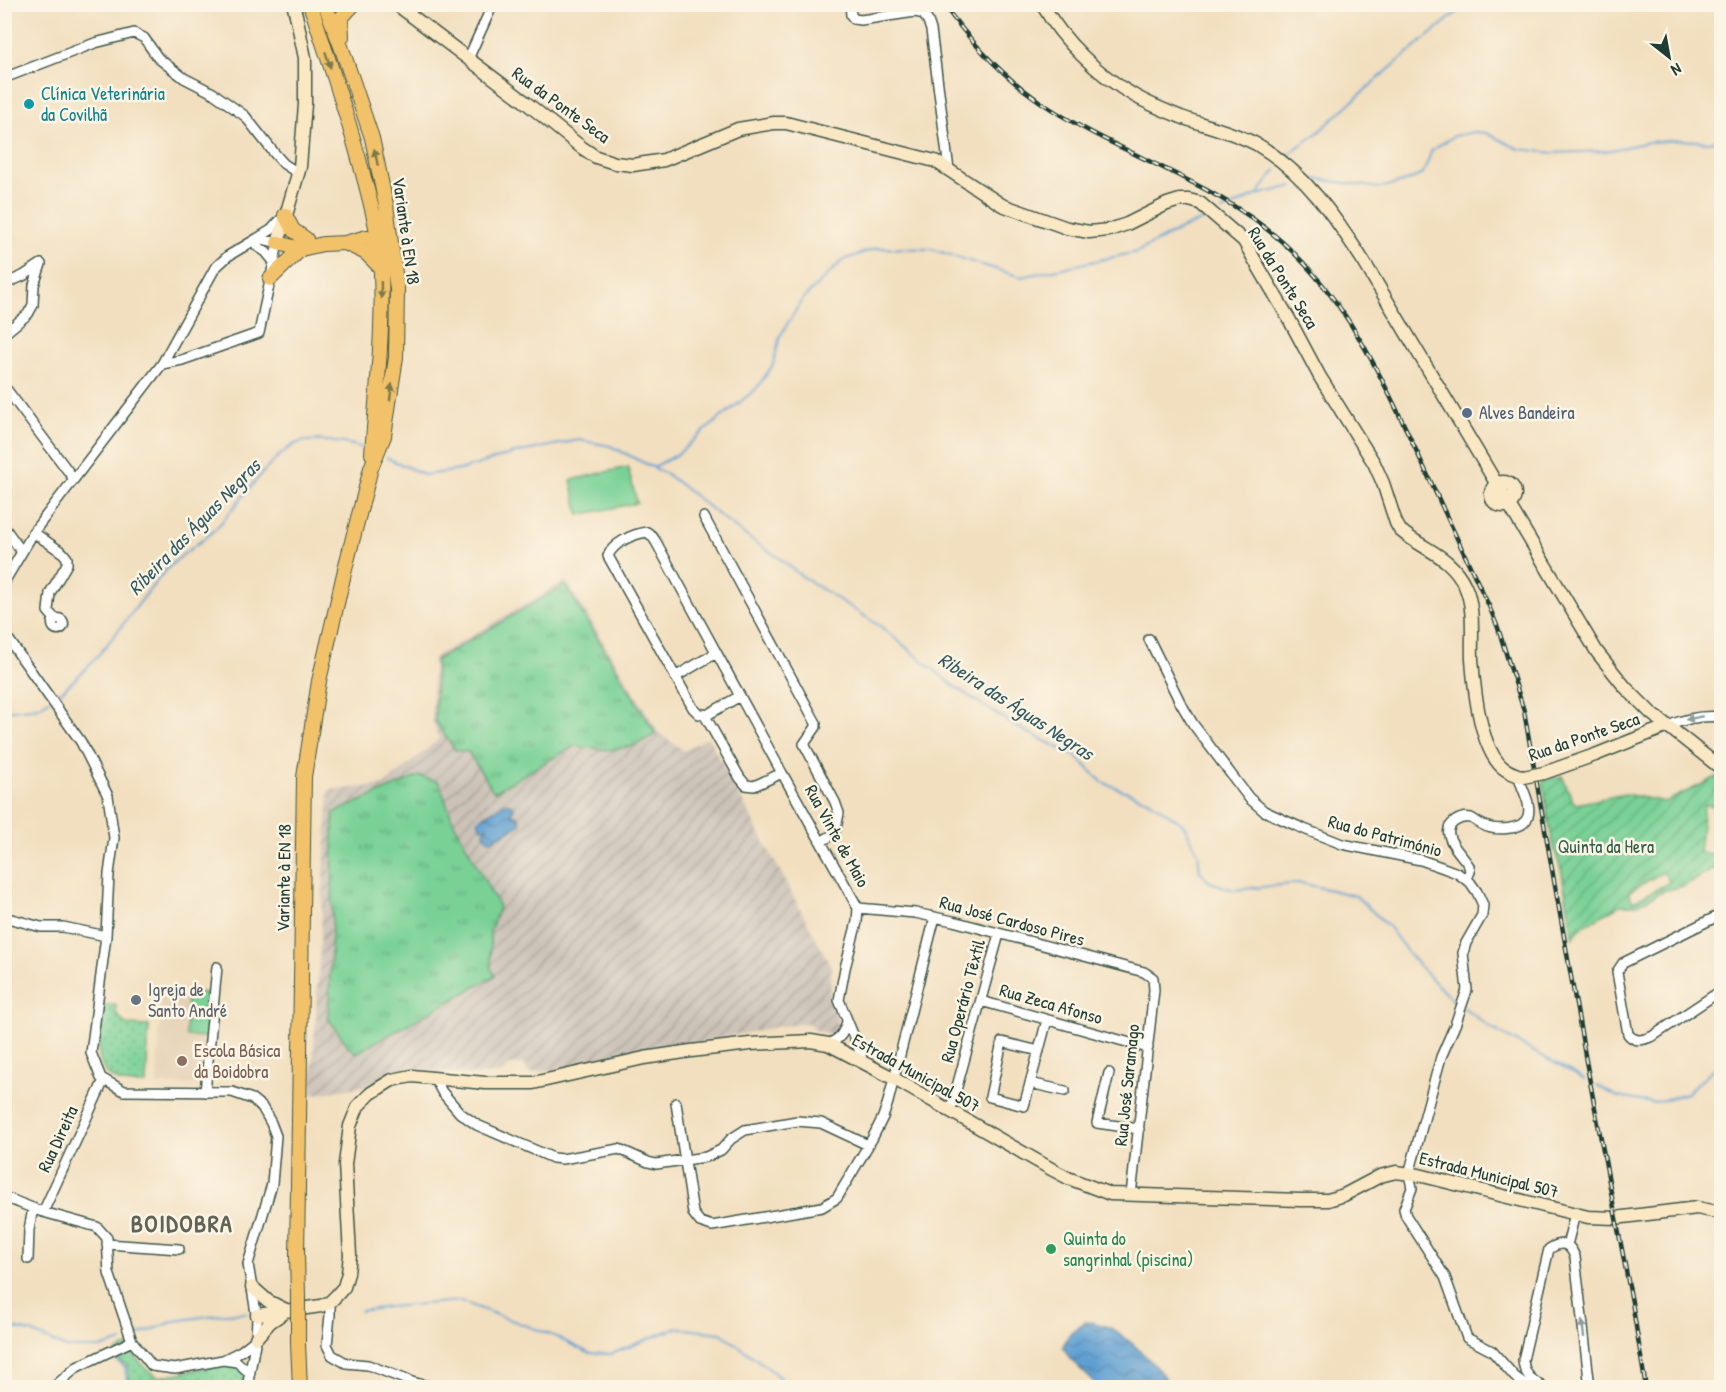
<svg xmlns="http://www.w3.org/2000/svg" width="1726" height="1392" font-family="'Patrick Hand',sans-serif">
	<defs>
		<pattern id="industrial-furrows" width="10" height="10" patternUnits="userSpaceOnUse" patternTransform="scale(1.5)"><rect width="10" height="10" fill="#ccc2b8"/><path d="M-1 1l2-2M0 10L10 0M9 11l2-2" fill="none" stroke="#a59f96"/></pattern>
		<pattern id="grass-tufts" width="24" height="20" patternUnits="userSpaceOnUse" patternTransform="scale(1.5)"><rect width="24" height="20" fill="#79d196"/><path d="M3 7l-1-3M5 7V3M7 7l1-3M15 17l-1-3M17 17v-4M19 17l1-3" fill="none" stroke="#63ab7b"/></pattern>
		<pattern id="park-dots" width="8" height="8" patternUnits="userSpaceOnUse" patternTransform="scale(1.5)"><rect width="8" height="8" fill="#79d196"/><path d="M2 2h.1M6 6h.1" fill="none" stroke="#63ab7b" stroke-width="1.8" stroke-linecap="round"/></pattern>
		<pattern id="garden-furrows" width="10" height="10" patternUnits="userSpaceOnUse" patternTransform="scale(1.5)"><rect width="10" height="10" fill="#79d196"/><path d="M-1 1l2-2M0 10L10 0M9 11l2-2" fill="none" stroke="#63ab7b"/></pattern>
		<pattern id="water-waves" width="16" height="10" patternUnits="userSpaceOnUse" patternTransform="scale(1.5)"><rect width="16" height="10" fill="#5f9fd2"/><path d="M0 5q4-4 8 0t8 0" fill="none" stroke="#4e83ab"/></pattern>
	</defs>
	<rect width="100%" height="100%" fill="#fcf5e5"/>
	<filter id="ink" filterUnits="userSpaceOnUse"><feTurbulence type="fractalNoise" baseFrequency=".0167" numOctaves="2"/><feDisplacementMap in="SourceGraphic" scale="12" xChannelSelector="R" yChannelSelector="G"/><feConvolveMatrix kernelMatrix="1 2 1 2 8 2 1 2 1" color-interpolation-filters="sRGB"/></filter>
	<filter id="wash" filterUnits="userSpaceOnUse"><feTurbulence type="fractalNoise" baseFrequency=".008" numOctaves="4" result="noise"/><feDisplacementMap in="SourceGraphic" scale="24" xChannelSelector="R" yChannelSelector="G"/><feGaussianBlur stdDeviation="1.35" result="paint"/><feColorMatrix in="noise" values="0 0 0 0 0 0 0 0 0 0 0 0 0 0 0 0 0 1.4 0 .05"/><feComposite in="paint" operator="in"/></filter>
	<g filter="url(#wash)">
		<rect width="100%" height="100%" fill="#f2dfbf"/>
		<path fill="#e5d1b5" d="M187,992L186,1036L207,1037L203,1084L157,1085L161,993Z"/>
		<path fill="url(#industrial-furrows)" d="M566,580L659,733L684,751L708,737L831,966L830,1000L837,1019V1028L831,1034L817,1031L808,1023L776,1027L590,1064L539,1072L530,1073L527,1071L524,1064L510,1065L500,1074L471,1075L405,1069L388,1073L365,1086L311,1095L329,790L384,785L439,739L432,720L433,658Z"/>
		<path fill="url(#grass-tufts)" stroke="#4c8765" stroke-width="1.5" d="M565,585L656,734L634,746L609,750L574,746L494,792L468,752L455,750L435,721L436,660Z
			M419,776L439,782L452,819L499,907L490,932L491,969L495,976L356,1053L348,1046L328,1018L332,931L333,813Z"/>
		<path fill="url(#park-dots)" stroke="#4c8765" stroke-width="1.5" d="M104,1005H116V1013L126,1025L149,1026L146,1084C136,1084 126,1085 117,1081C88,1067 101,1029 104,1005Z
			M129,1345C136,1361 145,1368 159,1377L220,1365L233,1366L245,1372L242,1387H130L127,1365L118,1361L116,1352Z"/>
		<path fill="url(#garden-furrows)" stroke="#4c8765" stroke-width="1.5" fill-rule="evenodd" d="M1562,776L1573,801L1576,804L1625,794L1665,802L1717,777L1721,781V807L1704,805L1699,853L1721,854V865L1684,886L1666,890L1636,905H1620L1580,928L1573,938L1562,873L1553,845L1548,818L1543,781ZM1663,872L1670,882L1633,902L1628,892Z"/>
		<path fill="#79d196" stroke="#4c8765" stroke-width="1.5" d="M628,467L637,503L579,515L571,480Z
			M187,992L211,993L207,1037L186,1036Z"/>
		<path fill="url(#water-waves)" stroke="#3f6e83" stroke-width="1.5" d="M505,803L512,805L514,808L511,814C518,815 522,817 520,825L494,839L489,840L485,836L484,832L487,827L481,828L478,820Z
			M1085,1322C1090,1322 1095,1322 1099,1324C1123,1329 1155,1365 1170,1384L1169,1387L1103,1388L1096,1384L1070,1359L1063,1346L1071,1332Z"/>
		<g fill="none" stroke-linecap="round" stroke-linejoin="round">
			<path stroke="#5f9fd2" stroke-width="2" d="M1285,159C1294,147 1309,141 1321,130C1368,86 1417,45 1467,4
				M1310,181L1318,179L1379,188L1407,181L1423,174L1432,150L1454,136L1474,132L1486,133L1519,149L1553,153L1606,151L1649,142L1681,140L1709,142L1722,140
				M1258,194L1276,170
				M1222,211L1257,195L1293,186
				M387,458L425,475L460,470L511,454L579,440L610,446L668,475L743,534L779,558L800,575L880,626L955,687L1015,726L1077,757L1102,782L1150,801L1184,825L1198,853L1200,871L1208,881L1233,890L1301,883L1356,896L1388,926L1411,957L1446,994L1458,1004
				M654,467L678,454L696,438L756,389L773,365L780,336L802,300L843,260L877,248L931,249L1021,277L1137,252L1181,229L1208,218
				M54,697C99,664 129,613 165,571C181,553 204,542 220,524C238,504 275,451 298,443C313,437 351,443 365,449
				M4,711L39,707L49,700
				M1463,1007L1491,1028L1584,1079
				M1598,1086L1618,1097L1653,1103L1687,1093L1722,1062
				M360,1311L389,1307L460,1301L554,1336L589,1353L611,1354L676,1328L721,1333L771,1370L790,1388
				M4,1326L31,1332L66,1348H100L122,1341
				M133,1337L175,1321L223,1314L247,1313
				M110,1356L125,1367L128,1388"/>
		</g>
	</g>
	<g filter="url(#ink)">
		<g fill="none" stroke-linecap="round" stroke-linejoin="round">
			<defs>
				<path id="street" d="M850,4L851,15L854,19L861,20L915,12L923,14L928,21L931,30L949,170
					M468,59L493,4
					M4,78L95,43L134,33L144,38L158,58L184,78L213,93L245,116L275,154L284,164L298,173
					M258,238L271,230L285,215
					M257,246L266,252L274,262
					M4,284L23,276L41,264L34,285L33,305L28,314L4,334
					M162,364L182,360L259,333L278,243
					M7,390L74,479
					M704,517L816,723V727L804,744L835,802L839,813L836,829L832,835L821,842
					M4,527L22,552
					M33,532L63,553L67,558V564L50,593L48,611L55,619
					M4,585L6,579L35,530L162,364L215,268L228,256L258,238L278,243
					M52.5 624a5.5 5.5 0 1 1 11 0a5.5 5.5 0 1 1-11 0Z
					M4,633L81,742L108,796L114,838L109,874L106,936L91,1053L101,1078L124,1091L232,1092L252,1099L262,1107L271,1123L276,1136L272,1184L248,1264L257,1319L256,1338L247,1388
					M1149,639L1180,702L1193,724L1249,798L1264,811L1304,829L1342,844L1421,860L1441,867L1457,873L1470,882L1477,892L1483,905L1482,915L1466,943L1463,953L1467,990L1455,1025L1441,1057L1409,1174L1412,1188L1404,1209L1406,1216L1445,1277L1467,1338L1492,1351L1515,1377L1530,1388
					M675,677L716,653
					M704,714L740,778L746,785L754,786L782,773L656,542L652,536L647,532C633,534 613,543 608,556L693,708L699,714L707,715L740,696
					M1668,726C1686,718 1702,715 1722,717
					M782,773L858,908L857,922L845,968L839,1000L861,1054L862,1062
					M1465,879L1470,872L1469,866C1463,856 1451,846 1449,835C1446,823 1461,816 1471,818C1475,820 1478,823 1483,825C1494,831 1524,831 1528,816C1532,803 1521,789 1519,776
					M858,908L915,913L953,921L1144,972L1153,978L1154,990L1131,1195
					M1722,914L1623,963L1617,972L1628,1034C1635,1043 1644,1040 1653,1036L1722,990
					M4,917L41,927H63L106,936
					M981,1001L1148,1048
					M828,1044C840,1039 843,1034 847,1022
					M1039,1051L1002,1042L990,1097L1024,1106L1047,1020
					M1109,1073L1097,1123L1139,1129
					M434,1077L442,1092L460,1113L477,1125L553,1158L562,1159L619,1149L648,1162L656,1164L706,1157L721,1150L731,1139L745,1130L797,1121L821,1123L868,1145
					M1030,1083L1065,1091
					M205,1092L217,967
					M676,1103L693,1213L700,1222L712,1226L822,1207L837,1198L872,1139L883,1117L888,1102L935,917
					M950,1112L999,934
					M4,1197L43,1212L97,1227L107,1238L109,1273L132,1341L152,1366L175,1369L223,1360L241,1351L255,1340
					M43,1212L104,1080
					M107,1244L179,1249
					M1567,1245L1575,1214
					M28,1259L29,1230L33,1208
					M330,1302V1315L327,1345L332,1355L346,1363L368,1365L412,1382L436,1388
					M223,1360L237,1362L250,1373
					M53,1388L77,1367L132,1341
					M1544,1388C1532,1380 1524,1375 1523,1360L1549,1249C1562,1241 1569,1242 1575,1257L1590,1388"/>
				<path id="secondary" d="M396,4L524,101L581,147L596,157L615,163L633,165L664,160L738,129L774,123H786L935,161L1002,205L1067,228L1089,232L1109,230L1127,224L1167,204L1180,200H1189L1200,203L1244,241L1254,259L1289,319L1320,377L1374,463L1383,483L1396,523L1400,530C1423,550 1451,555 1465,586C1475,608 1471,635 1472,659C1474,688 1479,741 1499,764C1505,771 1514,774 1523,777
					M1042,4C1063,41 1098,75 1135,96C1149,104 1166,111 1181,117C1206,126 1234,132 1258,145C1305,173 1335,217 1364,262L1597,652L1625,687L1651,713L1722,769
					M278,243L300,167L305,104V58L296,15L293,4
					M1491 494a12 12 0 1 1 24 0a12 12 0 1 1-24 0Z
					M1544,773L1595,755L1668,726
					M252,1287L268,1301L286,1310
					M257,1315L321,1306L330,1302L336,1296L344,1287L348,1273L350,1255L345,1164L350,1126L358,1106L371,1093L392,1080L412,1076L485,1083H533L644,1058L691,1051L750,1044L811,1041L828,1044L891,1077L1053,1170L1068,1178L1110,1194L1300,1200H1328L1344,1195L1380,1176L1396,1172L1419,1175L1588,1217L1615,1218L1697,1208L1722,1213
					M256,1338L270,1322L283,1313"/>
				<path id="primary" d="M310,4C329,60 348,117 363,174C369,197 376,221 379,245C386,314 377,385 372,454
					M342,37L341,18L354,4
					M285,215L293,230L306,239
					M278,243L301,249L323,244L345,243L367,237L382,248
					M345,243L366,253L380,267
					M270,279L301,249
					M298,1295L297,1255L304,777L319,681L346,565L371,468L384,436L396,357L397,289L386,205L372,138L342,49L325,4
					M298,1343L300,1388"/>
			</defs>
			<use href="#street" stroke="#3f5549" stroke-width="12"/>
			<use href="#secondary" stroke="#3f5549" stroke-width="15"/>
			<use href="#primary" stroke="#3f5549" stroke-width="16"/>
			<use href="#street" stroke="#fff" stroke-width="9"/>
			<use href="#secondary" stroke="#fae7c3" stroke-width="12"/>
			<use href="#primary" stroke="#f2c26a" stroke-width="14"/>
			<defs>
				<path id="rail" d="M943,4C970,41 1001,75 1039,101C1110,150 1195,174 1264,227C1340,285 1376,366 1416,450C1440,502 1464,554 1489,606L1498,628L1524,711L1586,1061L1632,1302L1646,1388"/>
			</defs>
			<use href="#rail" stroke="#1f3d34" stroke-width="4.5"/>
			<use href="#rail" stroke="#fcf5e5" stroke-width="2" stroke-dasharray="7" stroke-linecap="butt"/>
			<defs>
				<path id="secondary-bridge" d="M1523,777L1544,773"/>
				<path id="primary-bridge" d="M298,1295V1343"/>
			</defs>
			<use href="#secondary-bridge" stroke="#3f5549" stroke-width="15" stroke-linecap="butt"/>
			<use href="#primary-bridge" stroke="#3f5549" stroke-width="16" stroke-linecap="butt"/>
			<use href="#secondary-bridge" stroke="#fae7c3" stroke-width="12"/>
			<use href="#primary-bridge" stroke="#f2c26a" stroke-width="14"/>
		</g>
		<defs><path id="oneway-solid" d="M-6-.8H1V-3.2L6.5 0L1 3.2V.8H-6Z" transform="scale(1.5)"/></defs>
		<g fill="#7e794c">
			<use href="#oneway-solid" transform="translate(328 60) rotate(72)"/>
			<use href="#oneway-solid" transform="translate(376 157) rotate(-102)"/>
			<use href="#oneway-solid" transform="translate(381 290) rotate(89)"/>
			<use href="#oneway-solid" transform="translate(391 392) rotate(-82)"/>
		</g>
		<g fill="#8f9e9a">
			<use href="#oneway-solid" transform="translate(1694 718) rotate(168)"/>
			<use href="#oneway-solid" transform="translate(1583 1329) rotate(-97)"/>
		</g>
	</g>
	<circle fill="#0f9aa8" stroke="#fcf5e5" stroke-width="2" cx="29" cy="104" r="6"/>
	<circle fill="#5c6f8a" stroke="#fcf5e5" stroke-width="2" cx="1467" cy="413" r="6"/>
	<circle fill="#6b7280" stroke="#fcf5e5" stroke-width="2" cx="136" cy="1000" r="6"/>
	<circle fill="#8d6e63" stroke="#fcf5e5" stroke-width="2" cx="182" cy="1061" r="6"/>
	<circle fill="#2e9e5b" stroke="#fcf5e5" stroke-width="2" cx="1051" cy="1249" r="6"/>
	<g text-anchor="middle" stroke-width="5" stroke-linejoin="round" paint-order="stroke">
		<g font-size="18" fill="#0d838f" stroke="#fcf5e5" text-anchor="start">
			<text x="41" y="100">Clínica Veterinária<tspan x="41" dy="21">da Covilhã</tspan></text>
		</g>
		<g font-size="18" fill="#1f3d34" stroke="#fcf5e5">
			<text transform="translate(561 105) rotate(36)" y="6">Rua da Ponte Seca</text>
			<text transform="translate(406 231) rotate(82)" y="6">Variante à EN 18</text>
			<text transform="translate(1283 278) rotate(58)" y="6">Rua da Ponte Seca</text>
			<text transform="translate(1584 737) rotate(-19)" y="6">Rua da Ponte Seca</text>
			<text transform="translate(837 836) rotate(61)" y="6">Rua Vinte de Maio</text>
			<text transform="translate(1385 836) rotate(15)" y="6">Rua do Património</text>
			<text transform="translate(284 878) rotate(-89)" y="6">Variante à EN 18</text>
			<text transform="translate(1012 921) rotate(15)" y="6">Rua José Cardoso Pires</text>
			<text transform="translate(963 1001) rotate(-75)" y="6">Rua Operário Têxtil</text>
			<text transform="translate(1051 1004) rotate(16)" y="6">Rua Zeca Afonso</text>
			<text transform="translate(916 1073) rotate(29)" y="6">Estrada Municipal 507</text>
			<text transform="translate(1127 1085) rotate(-84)" y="6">Rua José Saramago</text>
			<text transform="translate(58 1139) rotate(-65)" y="6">Rua Direita</text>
			<text transform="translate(1489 1175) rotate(14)" y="6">Estrada Municipal 507</text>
		</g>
		<g font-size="18" fill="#4e5e75" stroke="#fcf5e5" text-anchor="start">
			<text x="1479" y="419">Alves Bandeira</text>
		</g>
		<g font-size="18" fill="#315b48" stroke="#fcf5e5">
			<text x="1606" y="853">Quinta da Hera</text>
		</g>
		<g font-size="18" fill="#5b616d" stroke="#fcf5e5" text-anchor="start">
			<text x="148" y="996">Igreja de<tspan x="148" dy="21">Santo André</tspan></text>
		</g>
		<g font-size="18" fill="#785e54" stroke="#fcf5e5" text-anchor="start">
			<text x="194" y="1057">Escola Básica<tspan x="194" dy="21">da Boidobra</tspan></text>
		</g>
		<g font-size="18" fill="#27864d" stroke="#fcf5e5" text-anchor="start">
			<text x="1063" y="1245">Quinta do<tspan x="1063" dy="21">sangrinhal (piscina)</tspan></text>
		</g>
		<g font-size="20" font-style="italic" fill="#325a63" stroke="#fcf5e5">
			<text transform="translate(194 527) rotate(-46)" y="7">Ribeira das Águas Negras</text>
			<text transform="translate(1016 706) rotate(33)" y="7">Ribeira das Águas Negras</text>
		</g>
		<g font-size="24" font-weight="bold" letter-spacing="1.5" fill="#606457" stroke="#fcf5e5">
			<text x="182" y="1232">BOIDOBRA</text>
		</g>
	</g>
	<rect width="1726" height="1392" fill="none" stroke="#fcf5e5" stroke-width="24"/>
	<g transform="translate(1669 57) rotate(149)" stroke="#fcf5e5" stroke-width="4.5" paint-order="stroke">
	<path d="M0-4.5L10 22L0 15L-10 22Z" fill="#1f3d34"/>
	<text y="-9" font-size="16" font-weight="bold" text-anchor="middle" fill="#1f3d34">N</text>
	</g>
</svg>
